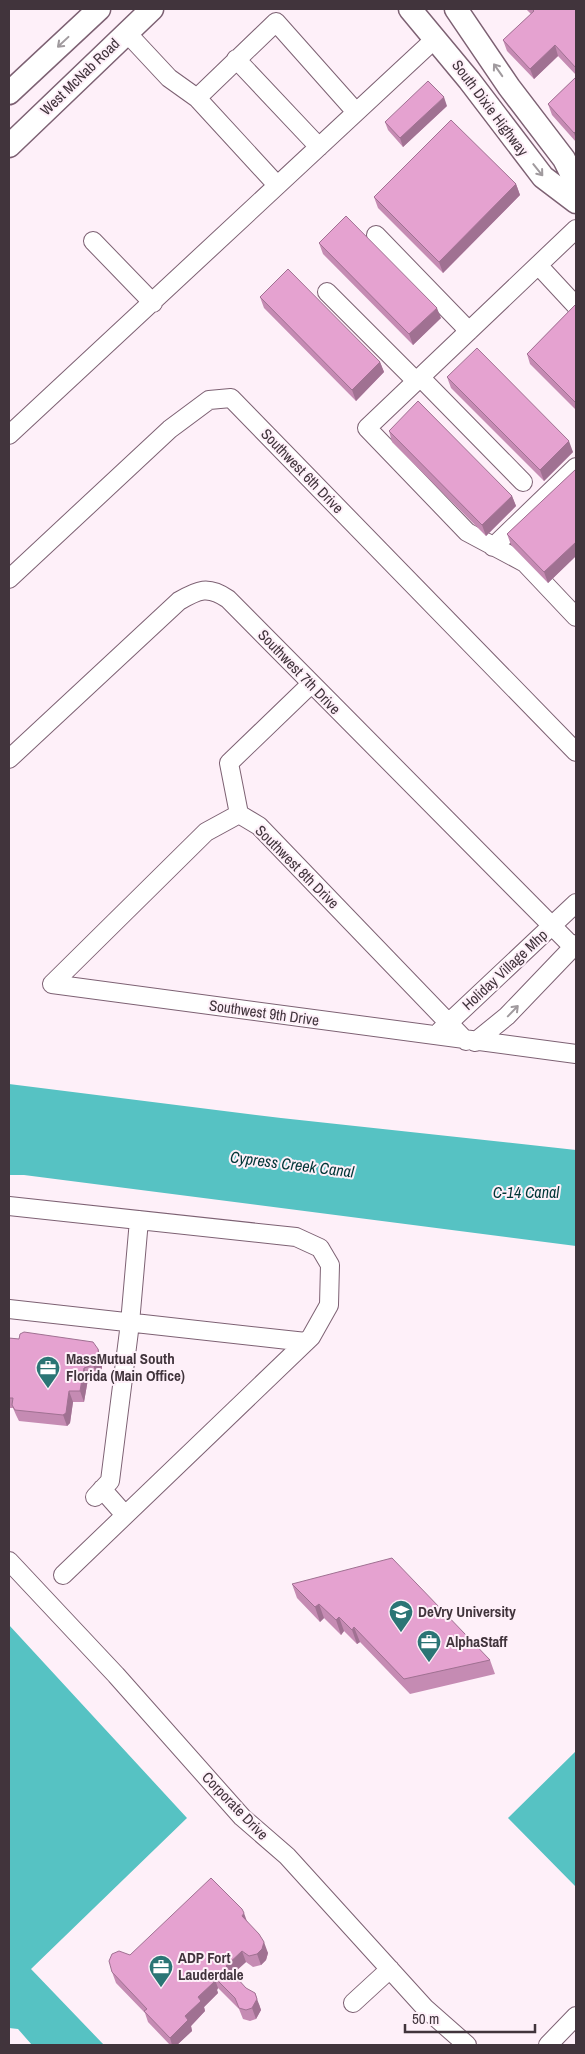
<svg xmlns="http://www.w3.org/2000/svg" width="585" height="2054" font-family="'Archivo Narrow',sans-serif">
	<rect width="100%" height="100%" fill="#fef0f9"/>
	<path fill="#56c2c3" d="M9,1084L281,1118L576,1150V1246L24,1175H9Z
		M9,1625L187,1818L31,1969L104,2045H32L18,2029L9,2028Z
		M576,1751V1887L508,1818Z"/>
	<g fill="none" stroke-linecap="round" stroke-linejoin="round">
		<defs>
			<path id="minor" d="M127,33L169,78L197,98L277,185
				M236,59L319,147
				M197,98L276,22L356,112
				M576,229L367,428L467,532L525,563L576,617
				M376,235L469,331
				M93,241L153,303
				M538,265L576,306
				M327,292L416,381
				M420,377L523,482
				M9,435L436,38
				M493,547L576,467
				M9,579L170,429L209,400L231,398L576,752
				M9,759L179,601C198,590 208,585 228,599L573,947
				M239,814L229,763L311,684
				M52,984L206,832L239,814L259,826L466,1041
				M52,984L576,1054
				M440,1031L576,903
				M475,1042L507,1016L576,944
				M9,1206L296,1237L320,1248L330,1265L329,1305L311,1337L63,1575
				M9,1309L306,1342
				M102,1489L125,1515
				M95,1497L110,1481L130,1323L139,1220
				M9,1561L116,1675L242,1817L287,1856L425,2008L467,2045
				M353,2003L390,1969
				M548,2045L576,2016"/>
			<path id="major" d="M410,9L469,80L543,177L576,202
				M456,9L509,87L564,159L576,183
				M9,93L99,9
				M9,146L152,9"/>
		</defs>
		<use href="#minor" stroke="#7d6173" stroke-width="20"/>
		<use href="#major" stroke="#7d6173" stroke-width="25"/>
		<use href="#minor" stroke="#fff" stroke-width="18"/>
		<use href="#major" stroke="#fff" stroke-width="22"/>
	</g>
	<path fill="#c58bb3" d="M526,9H576V75L558,56L534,79L507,51L503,40L531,14Z
		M576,77V142L552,115L548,104Z
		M447,106L403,147L388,130L385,122Z
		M516,184L520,195L443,273L378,208L374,197Z
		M319,243L441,318L413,345L323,254Z
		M260,297L380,362L384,372L356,401L264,308Z
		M576,304V410L530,364L527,354Z
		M447,377L573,452L544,481L451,388Z
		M389,431L512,496L516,506L486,536L392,442Z
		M576,469V556L548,583L511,545L507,534Z
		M9,1338L98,1349L102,1360V1368L97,1376L88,1379L84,1402H73L70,1423L67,1426L19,1421L16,1415L13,1408H9Z
		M292,1584L490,1660L495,1674L410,1694L360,1642L357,1644L344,1631L341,1635L324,1618L320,1622L297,1598Z
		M247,1921L268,1953L266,1960L261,1965L253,1967L246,1962L233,1974L259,2004L261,2010L256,2019L250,2021L243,2019L239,2009L218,1988L217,1990L218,1993L204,2007L205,2011L191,2026L192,2031L177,2045H170L148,2022L145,2013L116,1983L112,1972L130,1955Z"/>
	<path fill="#a07192" d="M555,45L558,56L534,79L530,69Z
		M444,97L447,106L403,147L400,138Z
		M576,131V139L574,133Z
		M516,184L520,195L443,273L439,262Z
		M437,308L441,318L413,345L409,334Z
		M380,362L384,372L356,401L352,390Z
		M569,441L573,452L544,481L540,470Z
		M512,496L516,506L486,536L482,525Z
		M576,542V556L548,583L544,572Z
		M98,1349L102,1360V1368L97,1376L93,1365Z
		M84,1368L88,1379L84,1402L80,1391Z
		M69,1391L73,1402L70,1423L67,1426L63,1415Z
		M319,1604L324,1618L320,1622L315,1607Z
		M339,1617L344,1631L341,1635L336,1620Z
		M354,1627L360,1642L357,1644L352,1630Z
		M244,1913L248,1924L242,1916Z
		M264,1942L268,1953L266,1960L261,1965L257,1954Z
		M242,1951L246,1962L229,1977L226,1966Z
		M214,1977L218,1988L217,1990L218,1993L204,2007L205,2011L191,2026L192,2031L177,2045H172L170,2038L198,1997Z
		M255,1993L261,2010L256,2019L252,2008Z"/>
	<path fill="#e5a2d0" stroke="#a07192" d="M532,9H576V68L555,45L530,69L503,40L534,11Z
		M576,77V131L574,133L548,104Z
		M428,81L444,97L400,138L385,122Z
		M451,120L516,184L439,262L374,197Z
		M346,216L437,308L409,334L319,243Z
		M288,269L380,362L352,390L260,297Z
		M576,304V403L527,354Z
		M477,348L569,441L540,470L447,377Z
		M418,401L512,496L482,525L389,431Z
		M576,469V542L544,572L507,534Z
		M24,1332L93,1342L98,1349L99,1357L93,1365L84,1368L80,1391H69L66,1413L63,1415L15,1410L12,1405L13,1398H9V1338L19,1339L20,1334Z
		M392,1558L490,1660L404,1679L354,1627L352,1630L339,1617L336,1620L319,1604L315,1607L292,1584Z
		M211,1878L242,1909L244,1913L242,1916L259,1934L264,1942L262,1949L257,1954L249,1956L242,1951L226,1966L246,1988L255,1993L257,1999L252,2008L246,2010L239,2008L235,1998L214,1977L211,1980L214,1982L198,1997L201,2001L185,2016L188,2020L170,2038L144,2011L147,2009L112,1972L109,1961L112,1954L119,1951L130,1955Z"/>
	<defs><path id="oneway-shaft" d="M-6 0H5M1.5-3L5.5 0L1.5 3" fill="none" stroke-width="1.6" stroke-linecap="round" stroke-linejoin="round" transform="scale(1.25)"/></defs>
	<g stroke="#a09a9e">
		<use href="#oneway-shaft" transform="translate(63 42) rotate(137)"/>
		<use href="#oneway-shaft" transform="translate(498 70) rotate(-125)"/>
		<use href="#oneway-shaft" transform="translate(538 170) rotate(51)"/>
		<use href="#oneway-shaft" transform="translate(513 1011) rotate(-46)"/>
	</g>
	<defs>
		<symbol id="office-pin" viewBox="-11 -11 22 30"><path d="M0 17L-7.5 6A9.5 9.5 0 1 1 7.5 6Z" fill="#2b7575" stroke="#fef0f9"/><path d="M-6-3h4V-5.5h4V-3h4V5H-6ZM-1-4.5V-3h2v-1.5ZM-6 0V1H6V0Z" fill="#fff"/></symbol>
		<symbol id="university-pin" viewBox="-11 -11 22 30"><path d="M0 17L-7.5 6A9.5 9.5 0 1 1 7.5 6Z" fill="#2b7575" stroke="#fef0f9"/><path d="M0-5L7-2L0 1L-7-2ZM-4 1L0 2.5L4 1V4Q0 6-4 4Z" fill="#fff"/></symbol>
	</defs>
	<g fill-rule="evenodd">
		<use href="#office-pin" x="34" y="1354" width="28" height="38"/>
		<use href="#university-pin" x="387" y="1598" width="28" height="38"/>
		<use href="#office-pin" x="415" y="1628" width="28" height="38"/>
		<use href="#office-pin" x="147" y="1953" width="28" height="38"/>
	</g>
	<g text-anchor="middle" stroke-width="4" stroke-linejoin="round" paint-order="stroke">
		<g font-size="15" fill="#41343c" stroke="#fef0f9">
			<text transform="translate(80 77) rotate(-44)" y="5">West McNab Road</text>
			<text transform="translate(490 108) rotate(53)" y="5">South Dixie Highway</text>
			<text transform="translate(302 471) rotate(46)" y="5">Southwest 6th Drive</text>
			<text transform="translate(299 672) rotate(46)" y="5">Southwest 7th Drive</text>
			<text transform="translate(297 867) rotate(45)" y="5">Southwest 8th Drive</text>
			<text transform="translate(505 970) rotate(-43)" y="5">Holiday Village Mhp</text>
			<text transform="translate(264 1013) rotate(8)" y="5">Southwest 9th Drive</text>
			<text transform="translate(235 1806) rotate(46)" y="5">Corporate Drive</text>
		</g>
		<g font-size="15" font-weight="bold" fill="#41343c" stroke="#fef0f9" text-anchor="start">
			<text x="66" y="1364">MassMutual South<tspan x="66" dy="17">Florida (Main Office)</tspan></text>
			<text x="418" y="1617">DeVry University</text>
			<text x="446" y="1647">AlphaStaff</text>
			<text x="178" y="1963">ADP Fort<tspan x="178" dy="17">Lauderdale</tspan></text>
		</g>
		<g font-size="16" font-style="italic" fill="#003637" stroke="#fef0f9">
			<text transform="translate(292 1164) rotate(7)" y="6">Cypress Creek Canal</text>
			<text x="526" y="1198">C-14 Canal</text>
		</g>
	</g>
	<rect width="585" height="2054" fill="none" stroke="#41343c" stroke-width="20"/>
	<path d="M405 2024v8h130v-8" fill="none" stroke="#41343c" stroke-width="2.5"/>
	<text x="412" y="2024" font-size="15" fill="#41343c" stroke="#fef0f9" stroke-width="4" paint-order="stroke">50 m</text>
</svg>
